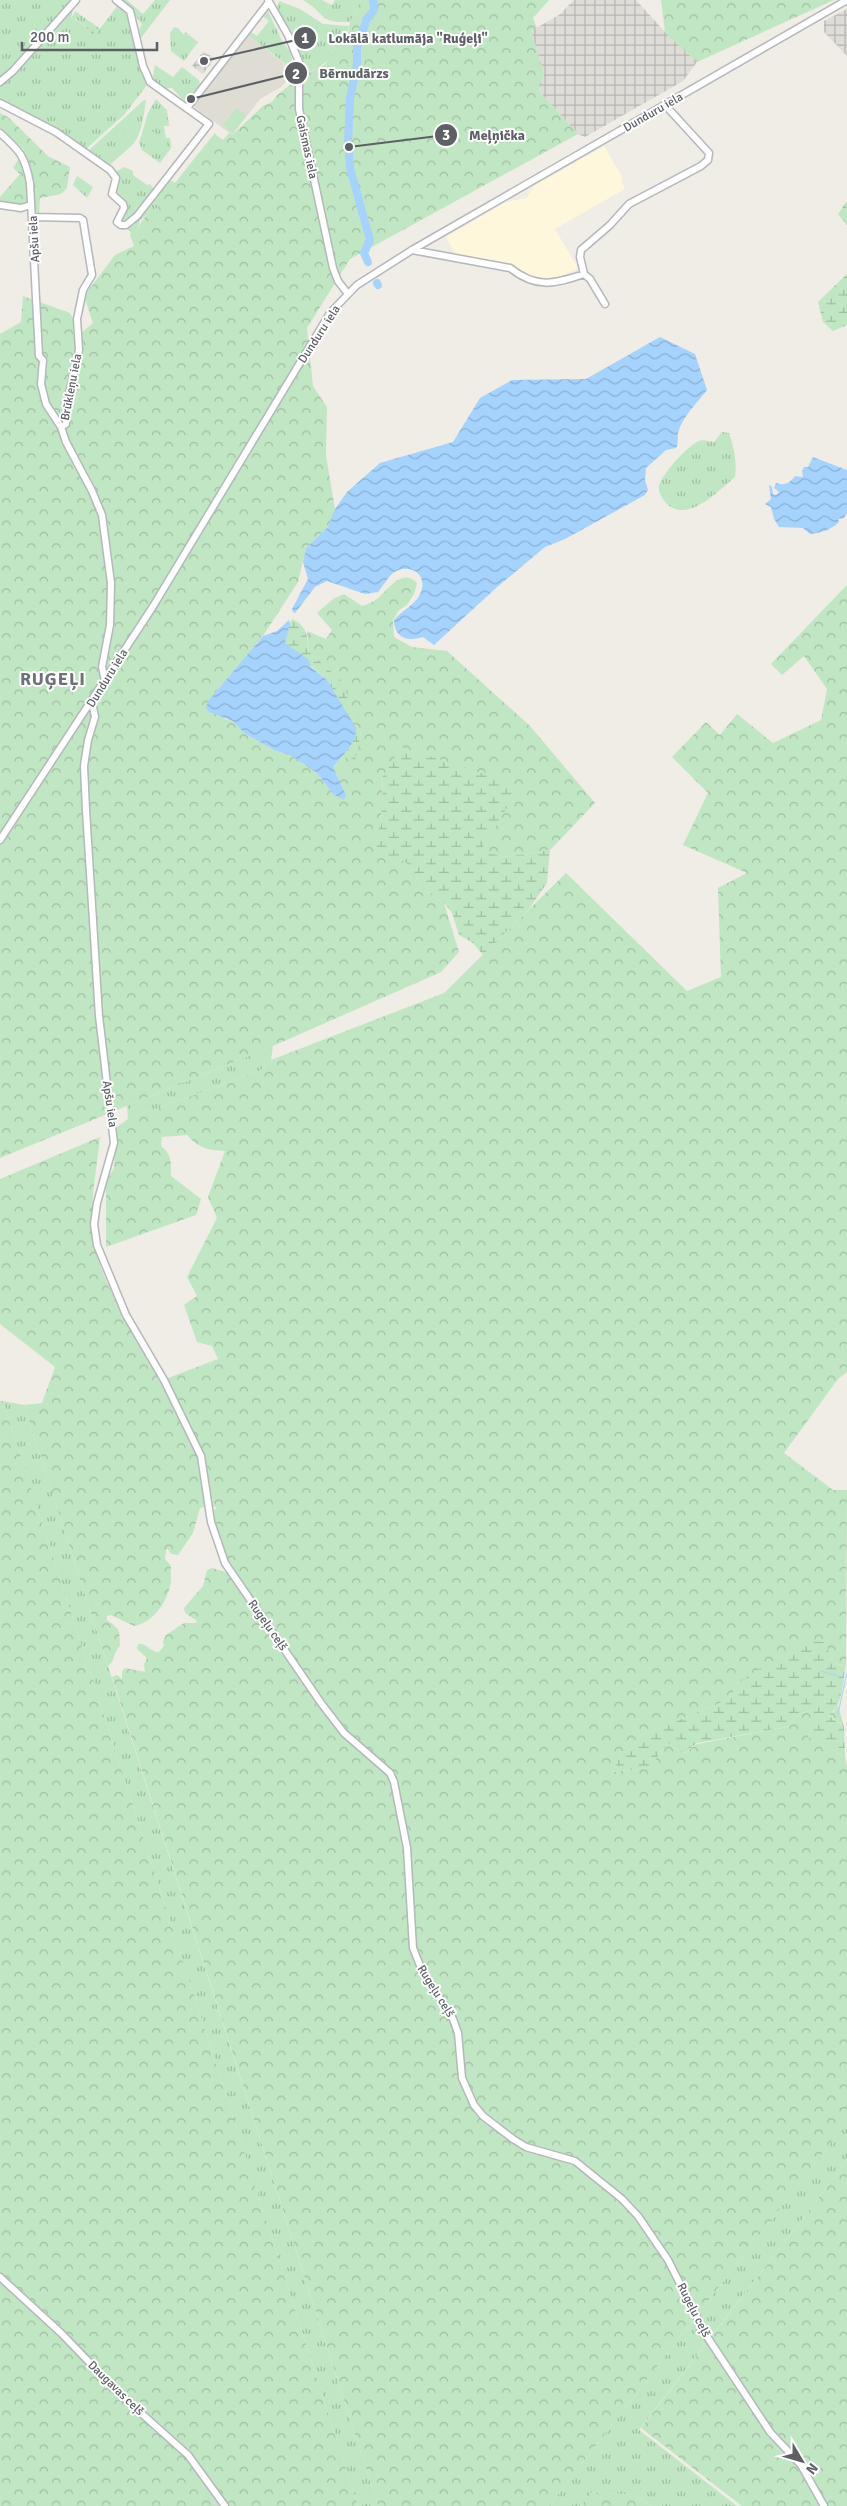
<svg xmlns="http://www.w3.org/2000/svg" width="847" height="2506" font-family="Signika,sans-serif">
	<defs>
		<pattern id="industrial-grid" width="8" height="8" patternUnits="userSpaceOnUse" patternTransform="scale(1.25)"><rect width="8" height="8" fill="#dedcd7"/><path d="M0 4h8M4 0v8" fill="none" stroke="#b7b6b2"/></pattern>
		<pattern id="grass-tufts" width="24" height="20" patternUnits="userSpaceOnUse" patternTransform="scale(1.25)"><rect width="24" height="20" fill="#c1e6c3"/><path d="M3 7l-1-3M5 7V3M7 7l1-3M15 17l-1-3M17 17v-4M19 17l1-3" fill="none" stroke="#a0bea2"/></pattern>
		<pattern id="forest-crowns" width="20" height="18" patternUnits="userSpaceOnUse" patternTransform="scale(1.25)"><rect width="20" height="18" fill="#c1e6c3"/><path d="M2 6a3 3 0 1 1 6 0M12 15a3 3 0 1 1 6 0" fill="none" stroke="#a0bea2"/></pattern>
		<pattern id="wetland-marsh" width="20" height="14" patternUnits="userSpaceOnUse" patternTransform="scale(1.25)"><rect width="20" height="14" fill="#c1e6c3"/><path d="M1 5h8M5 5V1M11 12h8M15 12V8" fill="none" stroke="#a0bea2"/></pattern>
		<pattern id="garden-dots" width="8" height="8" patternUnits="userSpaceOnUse" patternTransform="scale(1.25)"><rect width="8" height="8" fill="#c1e6c3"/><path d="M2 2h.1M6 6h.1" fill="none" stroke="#a0bea2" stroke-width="1.8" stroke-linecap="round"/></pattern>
		<pattern id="water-waves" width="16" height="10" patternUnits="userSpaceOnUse" patternTransform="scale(1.25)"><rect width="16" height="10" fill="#a5d3fe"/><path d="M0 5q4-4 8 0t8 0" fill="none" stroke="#8aafd1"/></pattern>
	</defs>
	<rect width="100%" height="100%" fill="#efede5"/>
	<path fill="#fef7db" d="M604,146L623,178L621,181L625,189L555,229L578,268L553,281L520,275L515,264L455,254L446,237L506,202L527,198L534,186Z"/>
	<path fill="url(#industrial-grid)" d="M574,0H636L665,32L697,62L683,81L585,137L578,134L539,91L544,74L531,31L559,15Z
		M847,9V56L824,32V21Z
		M203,52L215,58L203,74L192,66Z"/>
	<path fill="#dfdcd3" d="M248,35L295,72L281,87L260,99L232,135L193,106Z"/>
	<path fill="url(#grass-tufts)" d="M0,0H69L74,6L71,18L95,35L118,5C137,20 131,35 137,55C140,65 144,75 147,85L124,115L87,148H81L0,101Z
		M122,0H127L143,14L155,0H170L141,38L139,30L142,24Z
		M303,0H322L332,5L335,0H361L350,22C317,23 327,14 303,0Z
		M279,1L300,9L323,24L349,26C344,51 325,65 304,75L297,49L277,7Z
		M268,11L283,43L290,51L295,71L248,35L251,32L257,36L269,21L263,16Z
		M79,14L92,23L88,28L75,18Z
		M174,27L178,28L184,35L185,32L198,42L184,61L171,51L170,33Z
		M155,65L173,77L182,67L199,80L200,85L185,102L172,88H165L152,81Z
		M156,99L167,110L169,126H164L166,138H170L171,148L160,163L142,150L139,143L148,113Z
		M144,100H146C144,113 142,137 131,146C124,153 117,158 110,165L107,166L88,151Z
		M215,133L225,148L190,164Z
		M124,167L133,171V175L147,185L150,184L155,191C145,197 137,214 125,223L118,221L125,212L114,193L119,180L116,172Z
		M77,176L93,187L87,198L73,185Z
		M152,201L159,207L140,220L134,246L130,235L131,232L126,228Z
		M722,432L729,433C734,448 737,461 735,477C719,490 687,525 666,503C662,498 658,492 659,486C661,475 688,445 699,441C703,439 709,441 714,442Z
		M273,1046L271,1060L260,1071L128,1119L127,1106Z
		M3,1401L24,1405L378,2506H358Z
		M847,2122V2161L639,2430L737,2506H651L635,2495L592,2492L580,2506H549Z"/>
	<path fill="url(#forest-crowns)" d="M361,0H549L533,18L537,28L531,31L544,74L539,91L578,134L350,259L307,328L313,386L327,407L326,456L335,509L333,519L328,527L306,548L298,582L263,636L209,700L225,719L233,721L244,733L276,751L290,755L317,773L333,794L344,800L346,795L333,767L347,757L361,734L353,717L343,682L309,652L307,631L326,639L332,630L317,613L333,599L344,594L362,606C367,604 372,603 377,599C388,590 402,567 417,583L414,594L407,605L399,610L393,620L394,637L412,647L447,651L530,726L595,803L550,850L504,857L486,852L482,847L511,801L383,776L381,826L392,863L403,860L413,869L423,890L444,903L459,952L441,972L273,1046L0,1158V334L21,322L23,296L70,313L81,333L93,323L84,296L115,255L134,246C139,224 139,219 159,207L152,201L169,179L175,183L190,164L213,148H225L216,135L223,140L229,133L232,135L263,106L272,102L276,96L300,77L324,65L347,39L350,22Z
		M661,0H834L697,62L665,32Z
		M0,113L8,117L48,156L70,167L67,188L61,194L40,198L39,215L28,201L22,207L0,201V197L20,174L13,168L24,150L0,128Z
		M847,585V1372L838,1379L784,1453L833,1490H847L846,1663L840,1666L831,1658L738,1683L730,1699L628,1741L612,1772L649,1768L668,1743L684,1754L697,1744L787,1727L797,1716L808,1711L820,1714L808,1737L845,1757L847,1768V2122L549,2506H378L112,1677L117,1675L122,1679V1671L125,1668L145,1672L144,1664L147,1658L137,1649L138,1644C147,1643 150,1652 159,1652L164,1646L163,1641L166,1635L184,1623H196L197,1621L185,1613L184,1608L203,1586L207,1570L212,1568L231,1574L215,1531L213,1511L217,1508L212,1505L213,1498L205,1507L200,1508L193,1533L178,1555L171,1554L168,1549L166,1550L165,1559L171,1566C170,1573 172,1580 170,1586C166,1604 152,1623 134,1626L111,1615L107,1616V1620C122,1631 119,1630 120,1646C113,1652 115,1662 108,1666L24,1405L42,1403L55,1367L0,1324V1179L100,1137C97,1166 91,1196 92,1225C94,1279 137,1335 163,1380L218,1359L212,1346L197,1342L184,1305L197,1296L187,1277L217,1218L208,1197L225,1151C207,1150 199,1148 187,1135L162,1137L161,1146C172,1154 171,1163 171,1176L201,1199L196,1215L106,1247V1182L114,1168L117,1127L128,1119L260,1071L271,1060L444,993L566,873L687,991L721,977L718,888L747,873L683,845L708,793L672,757L706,722L720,735L737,714L773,743L821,720L827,689L804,656L782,675L771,664Z
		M0,1401H3L358,2506H0Z
		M838,1705L844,1727L828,1714L834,1712Z
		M847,2161V2506H742L641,2428Z
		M592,2492L635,2495L651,2506H580Z"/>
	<path fill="url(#wetland-marsh)" d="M847,201V225L838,214Z
		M847,274V325L833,331L823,322L818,302Z
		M292,619C308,626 307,637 309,652L343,682L353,717L361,734L355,760L347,757L333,767L352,745L327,680L285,643L287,629Z
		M401,747L509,782L513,792L511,801L483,847L486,852L504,857L550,850L547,883L529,909L483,955L473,943L459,935L452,913L444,903L423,890L413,869L403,860L392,863L377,848L375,833L381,826L383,776Z
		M801,1641L825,1642L831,1658L840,1666L846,1663C843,1678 844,1708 828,1715L844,1727L845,1757L808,1737L819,1715L808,1711L797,1716L787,1727L697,1743L684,1754L668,1743L649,1768L612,1772L628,1741L730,1699L738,1683Z"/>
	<path fill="url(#garden-dots)" d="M76,11L79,14L75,19L88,28L92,23L100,29L95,36L71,18Z"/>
	<path fill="#c1e6c3" d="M237,108L246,116L233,133L223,125Z
		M132,116L138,120V123L127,137L121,131Z
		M149,129L155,133L146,145L140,142Z"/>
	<path fill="url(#water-waves)" d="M660,337L695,354L707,390C698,402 682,417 678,433C677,438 679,442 676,448L666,450L646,468L645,480L648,490L645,495L565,539L545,547L496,588L434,645L423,637C408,642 394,638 394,620C401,611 417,604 421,592C428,574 409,562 393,573C388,577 383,586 378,592L365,594L327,581L315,587L295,613L293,612L292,609L308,579L303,562L306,548L328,527L335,509L347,492L380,463L453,442L480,398L512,380L586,379Z
		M813,457L847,470V513L844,518L838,519L839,522C831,530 821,533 810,534L803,528L779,527L774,519L771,507L765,504L771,499L769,485L772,487L773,494L776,495L779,492L774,488L776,483C785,486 790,483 795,476L803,477L802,471L804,467H808Z
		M289,620L290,624L285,643L309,660L311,667L327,680L356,728C357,744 343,755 333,767L346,795L344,800L333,794L317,773L290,755L276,751L244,733L233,721L209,712L206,707L209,700L263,636L277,631Z"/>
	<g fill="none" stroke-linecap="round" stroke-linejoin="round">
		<path stroke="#a5d3fe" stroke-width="1" d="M820,1671L843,1677
			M838,1714L847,1672"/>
		<path stroke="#a5d3fe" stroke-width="8" d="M366,20L374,10L373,0
			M365,25L357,46V63L350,99L348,142L350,168L370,240L364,253L368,262
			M377,283L378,285"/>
		<defs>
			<path id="minor" d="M268,0L288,35L299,62V109L333,268L338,281L348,294
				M0,82L13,71L76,0
				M0,103L56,132L110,170L116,178L112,194L123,204L124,208L117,222L121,225H126L137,216L209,124L150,82L143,66L130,11L116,0
				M187,108L269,2
				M0,133C20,151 25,156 30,183L39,356L43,360L41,384L46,404L61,427L66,442L92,491L102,515L111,583L110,625L102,667L105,681
				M0,205L21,208L31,205
				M33,217L80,218L83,220L92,275L83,290L77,319L79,350L69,394L66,424L61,427
				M412,250L510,268C537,289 554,284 584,274
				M605,304L590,279L584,274L580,257L581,250L610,225L629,204L701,166L708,160L709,153L665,105
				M92,702L95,717L88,740L84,766L86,810L99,1016L114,1143L97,1203L94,1224L97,1245L126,1315L164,1380L201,1456L211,1522L225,1563L321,1703L344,1733L390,1773L394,1782L407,1848L413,1948L421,1968L453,2019L458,2033L462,2078L474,2105L483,2116L513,2139L526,2147L575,2161L622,2199L638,2216L668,2260L706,2335L770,2432L801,2465L824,2506
				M0,840L152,608L330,313L357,285L412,250L847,0
				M0,2277L61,2333L122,2396L188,2455L225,2506"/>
		</defs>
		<use href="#minor" stroke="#b5b7bb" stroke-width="9"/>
		<use href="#minor" stroke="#fff" stroke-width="6"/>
	</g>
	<g text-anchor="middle" stroke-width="4" stroke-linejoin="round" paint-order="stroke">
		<g font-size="12" fill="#5d6065" stroke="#fff">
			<text transform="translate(653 112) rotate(-30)" y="4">Dunduru iela</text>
			<text transform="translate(307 147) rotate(78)" y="4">Gaismas iela</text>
			<text transform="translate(34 239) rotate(-93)" y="4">Apšu iela</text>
			<text transform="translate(319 334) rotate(-57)" y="4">Dunduru iela</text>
			<text transform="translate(71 387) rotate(-79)" y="4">Brūkleņu iela</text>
			<text transform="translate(107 678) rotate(-58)" y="4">Dunduru iela</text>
			<text transform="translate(110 1104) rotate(82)" y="4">Apšu iela</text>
			<text transform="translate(268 1625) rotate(55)" y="4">Rugeļu ceļš</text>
			<text transform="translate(436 1991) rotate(58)" y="4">Rugeļu ceļš</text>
			<text transform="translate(694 2310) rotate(63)" y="4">Rugeļu ceļš</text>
			<text transform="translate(116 2388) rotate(44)" y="4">Daugavas ceļš</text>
		</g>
		<g font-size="18" font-weight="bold" letter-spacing="1" fill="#6e7277" stroke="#fff">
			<text x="53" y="685">RUĢEĻI</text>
		</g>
	</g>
	<path fill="none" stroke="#5d6065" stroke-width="2" d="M204 61L305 38M191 99L296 73M349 147L446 135"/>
	<g fill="#5d6065" stroke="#fff" stroke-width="2">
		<circle cx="204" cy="61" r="5"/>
		<circle cx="191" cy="99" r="5"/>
		<circle cx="349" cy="147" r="5"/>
		<circle cx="305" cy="38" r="12"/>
		<circle cx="296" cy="73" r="12"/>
		<circle cx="446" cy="135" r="12"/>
	</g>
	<g font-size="15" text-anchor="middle" font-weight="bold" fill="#fff">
		<text x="305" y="43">1</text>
		<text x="296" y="79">2</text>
		<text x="446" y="140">3</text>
	</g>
	<g font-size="14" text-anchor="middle" font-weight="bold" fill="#5d6065" stroke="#fff" stroke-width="4" stroke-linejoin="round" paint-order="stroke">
		<text x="408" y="43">Lokālā katlumāja "Ruģeļi"</text>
		<text x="354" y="78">Bērnudārzs</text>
		<text x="497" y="140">Meļņička</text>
	</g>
	<g transform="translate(802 2461) rotate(128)" stroke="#ffffff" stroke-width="4" paint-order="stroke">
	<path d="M0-4L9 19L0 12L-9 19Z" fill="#5d6065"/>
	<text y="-8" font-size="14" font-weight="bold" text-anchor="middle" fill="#5d6065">N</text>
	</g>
	<path d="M22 42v8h135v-8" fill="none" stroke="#5d6065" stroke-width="2.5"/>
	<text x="30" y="42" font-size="15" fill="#5d6065" stroke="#ffffff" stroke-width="4" paint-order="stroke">200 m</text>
</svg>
